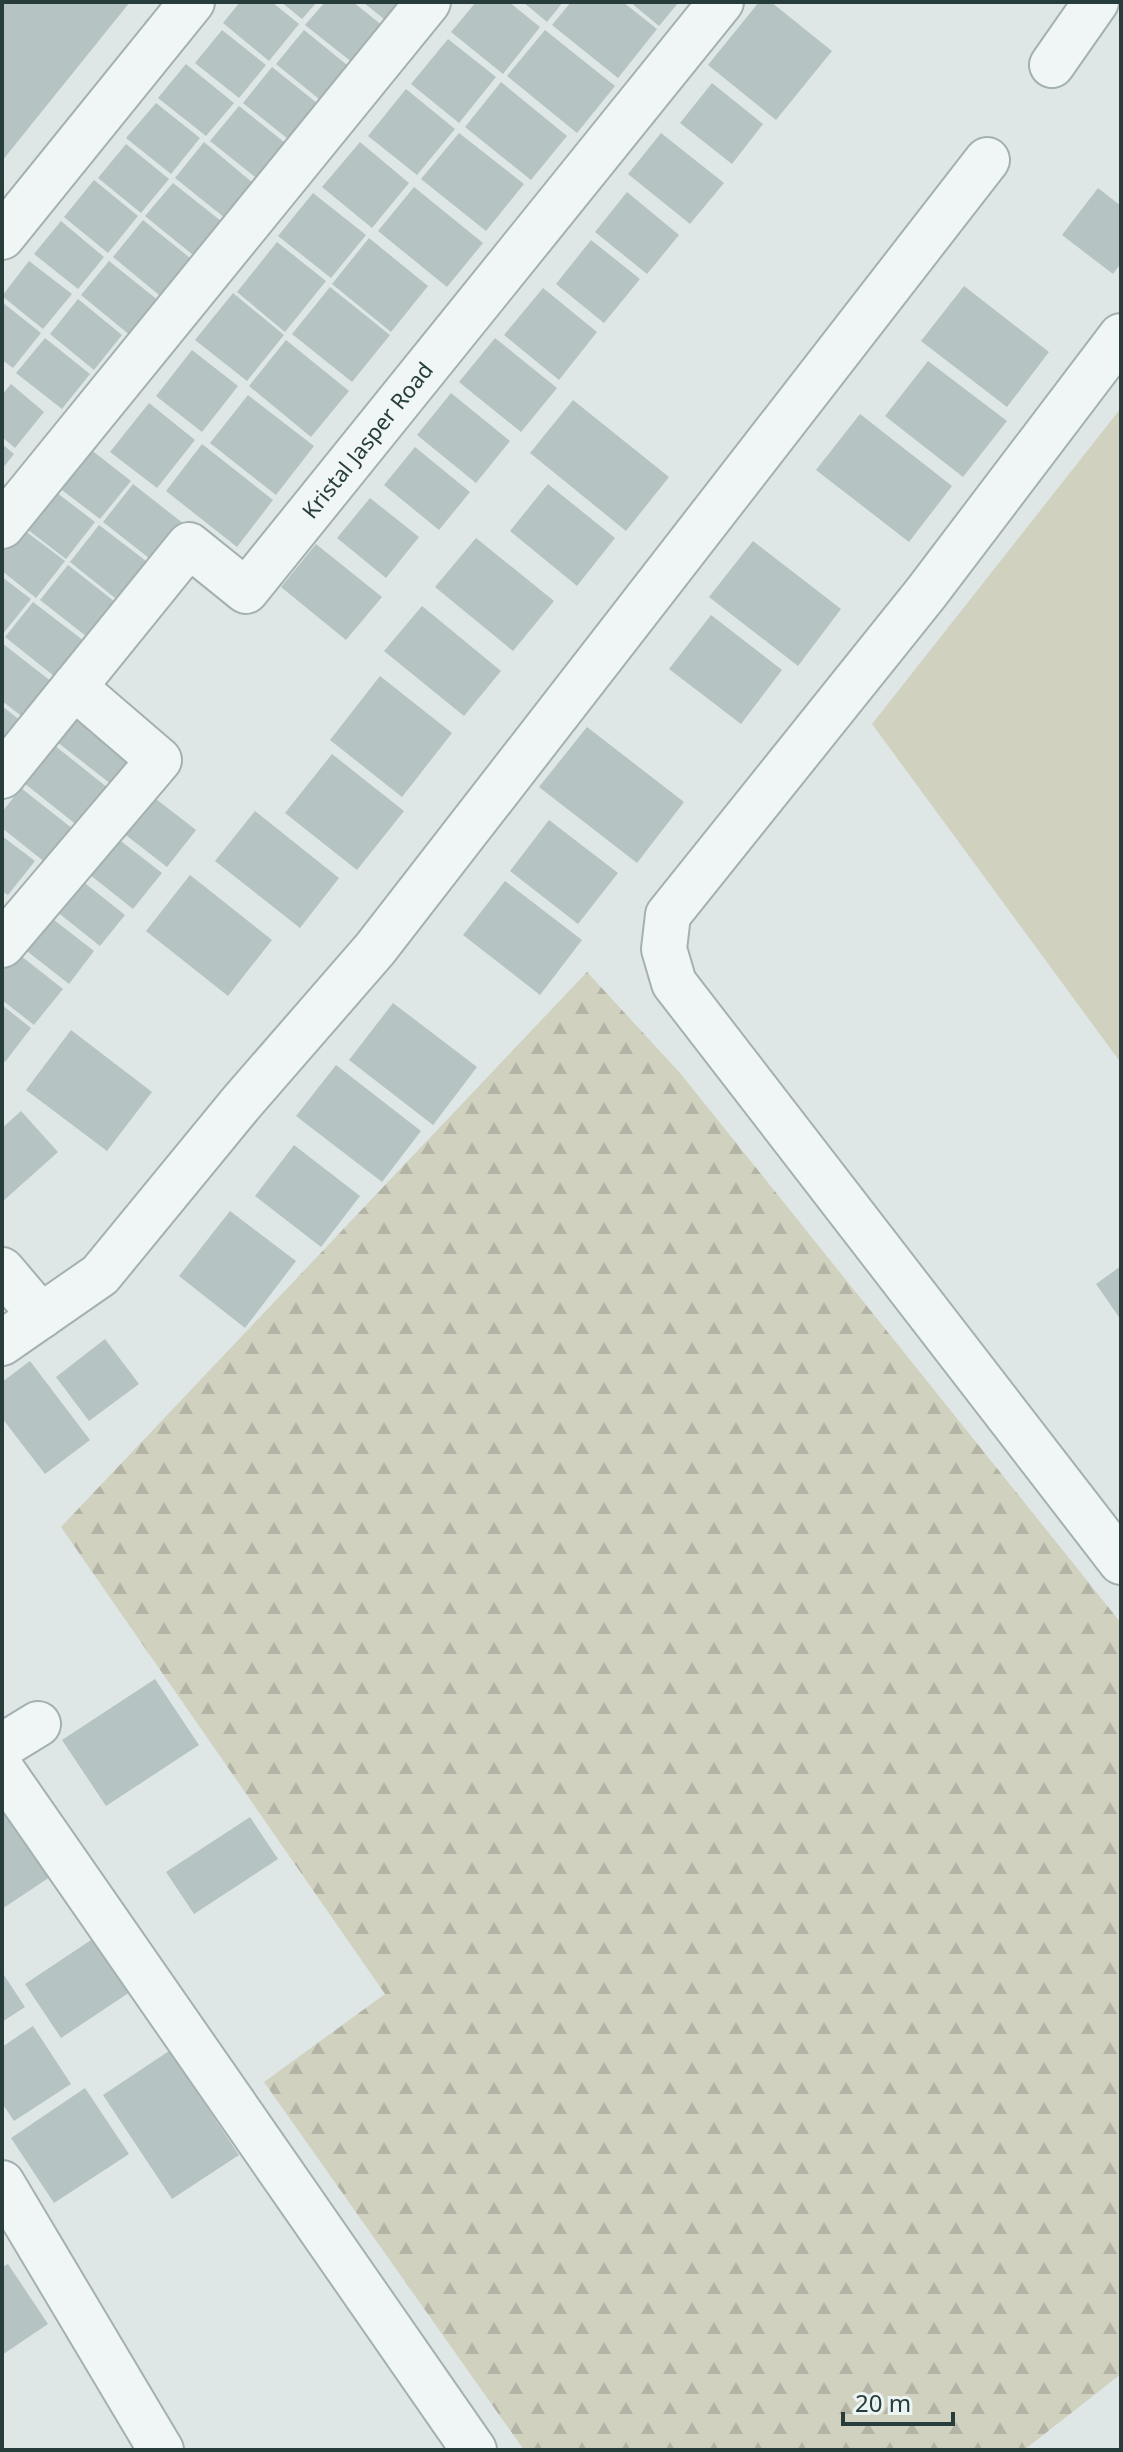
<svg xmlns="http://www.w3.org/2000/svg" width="1123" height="2452" font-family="'Noto Sans',sans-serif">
	<defs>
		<pattern id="forest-firs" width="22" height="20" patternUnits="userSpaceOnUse" patternTransform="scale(2)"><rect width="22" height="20" fill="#d0d1bf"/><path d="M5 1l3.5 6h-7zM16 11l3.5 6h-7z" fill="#b3b4a5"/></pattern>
	</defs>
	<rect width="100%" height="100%" fill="#dee7e6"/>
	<path fill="#d0d1bf" d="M1121,408V1063L872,724Z"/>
	<path fill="url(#forest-firs)" d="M587,972L680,1073L1121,1623V2374L1024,2450H524L264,2082L385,1994L61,1527Z"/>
	<path fill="#b5c3c2" d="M2,2H130L2,161Z
		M240,2H272L299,24L269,61L223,23Z
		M281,2H317L302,19Z
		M325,2H353L383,26L353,63L305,25Z
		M363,2H398L384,19Z
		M476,2H509L540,27L503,74L451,32Z
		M523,2H563L547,22Z
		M571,2H623L657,29L618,78L552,25Z
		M630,2H679L659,26Z
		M759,2H771L832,51L776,120L708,65Z
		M222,30L266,65L239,98L195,63Z
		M304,30L352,69L324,103L276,64Z
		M545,30L615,86L577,133L507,76Z
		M448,39L496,77L459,123L411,84Z
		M186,64L234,103L206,136L158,98Z
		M272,67L322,107L293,143L243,103Z
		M501,82L567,136L531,180L465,127Z
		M712,83L763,124L732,164L680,123Z
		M406,89L455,129L417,175L368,136Z
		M156,103L200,138L171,174L126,138Z
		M239,106L289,146L260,181L210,141Z
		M459,133L524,184L486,231L421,179Z
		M661,133L724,183L690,224L628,174Z
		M204,142L253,183L225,218L175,178Z
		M360,142L409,183L372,228L322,187Z
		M126,144L169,179L141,213L98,178Z
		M94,180L138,216L108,253L64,217Z
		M173,183L221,221L193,255L145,216Z
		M414,187L483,243L447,287L378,231Z
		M1098,188L1121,206V263L1113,274L1062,235Z
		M627,192L679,235L647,274L595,232Z
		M313,193L366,235L331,278L278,236Z
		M143,220L195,262L164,299L113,257Z
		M61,221L104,257L78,289L34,254Z
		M369,238L428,286L391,332L332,284Z
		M591,240L640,279L604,323L556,284Z
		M277,242L326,281L285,332L237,292Z
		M29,261L72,294L43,329L2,296Z
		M109,261L159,301L131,336L81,295Z
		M964,286L1049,352L1007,407L921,341Z
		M330,287L390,335L352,382L292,334Z
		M543,288L597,332L559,380L504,335Z
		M233,293L284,335L247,381L195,340Z
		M78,299L122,335L94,370L50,334Z
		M2,302L41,333L13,368L2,360Z
		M45,338L90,374L62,409L16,373Z
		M495,338L557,388L521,432L459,382Z
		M286,340L349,391L311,437L249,386Z
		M192,350L238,386L202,432L156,396Z
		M928,361L1007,421L963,477L885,416Z
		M11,384L44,412L15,448L2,437V395Z
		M451,393L510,441L476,483L417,435Z
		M248,395L314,446L276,495L210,443Z
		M573,400L669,477L626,531L530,453Z
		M149,403L195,440L157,488L110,452Z
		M860,414L952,486L909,542L816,470Z
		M2,444L14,454L2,469Z
		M202,444L273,500L237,547L166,491Z
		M85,445L131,481L100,519L54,484Z
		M415,447L470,492L439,530L384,485Z
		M133,484L184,524L154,562L103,522Z
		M548,484L615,538L577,586L510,531Z
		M52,489L95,522L66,559L23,526Z
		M370,498L419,537L386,578L337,538Z
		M16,524L65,561L36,598L2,571V541Z
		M99,525L150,564L120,602L70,562Z
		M476,538L554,601L513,651L435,587Z
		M753,541L841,609L798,666L709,597Z
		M316,544L382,597L346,640L281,587Z
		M68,565L119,605L91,640L40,600Z
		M2,577L31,599L2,635Z
		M33,602L88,644L59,680L5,637Z
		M422,606L501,671L464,716L384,651Z
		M711,615L782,670L741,724L669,669Z
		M2,643L52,682L24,718L2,701Z
		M380,676L452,733L402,797L330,740Z
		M2,706L21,721L2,744Z
		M71,714L129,760L111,784L52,738Z
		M587,727L684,802L637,863L539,787Z
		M49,741L108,788L78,826L19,779Z
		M332,754L404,811L357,870L285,813Z
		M21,788L73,829L46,863L2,828V812Z
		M147,792L196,830L167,867L118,829Z
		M255,811L339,878L300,928L215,861Z
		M549,820L618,873L578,924L510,871Z
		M2,836L35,861L8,895L2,891Z
		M117,838L162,873L133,909L89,874Z
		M190,875L272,940L228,996L146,931Z
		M81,880L125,915L100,946L56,911Z
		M505,881L582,940L540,995L463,935Z
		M49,916L94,951L69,984L23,948Z
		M16,952L63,989L34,1025L2,1000V970Z
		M393,1003L477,1067L433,1125L349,1060Z
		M2,1005L31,1028L5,1062L2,1059Z
		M71,1030L152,1092L107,1151L26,1090Z
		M336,1065L421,1131L382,1182L296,1116Z
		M21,1111L58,1152L2,1202V1128Z
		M294,1145L360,1196L321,1247L255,1196Z
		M230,1211L296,1261L245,1328L179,1276Z
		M1121,1266V1320L1096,1284Z
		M105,1339L139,1384L89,1421L56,1377Z
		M30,1361L90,1440L45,1474L2,1418V1382Z
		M155,1679L199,1745L106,1806L62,1740Z
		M2,1799L53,1875L2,1909Z
		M250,1817L278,1859L194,1914L166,1872Z
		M100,1934L136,1988L61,2038L25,1984Z
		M2,1972L25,2007L2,2022Z
		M33,2026L71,2084L14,2121L2,2103V2047Z
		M169,2051L239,2155L172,2199L103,2095Z
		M85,2088L129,2154L54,2203L11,2138Z
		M8,2264L48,2324L2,2355V2267Z"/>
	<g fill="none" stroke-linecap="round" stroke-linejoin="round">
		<defs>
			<g id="minor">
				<path d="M1052,65L1096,2"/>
				<path d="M2,237L192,2"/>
				<path d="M1121,336L926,593L668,915L664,949L674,983L1121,1562"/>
				<path d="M2,526L428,2"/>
				<path id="s1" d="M2,776L189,545L246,591L721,2"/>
				<path d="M2,945L159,760L74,687"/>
				<path d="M2,1270L41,1316"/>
				<path d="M2,1343L100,1275L242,1102L375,949L987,160"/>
				<path d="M2,1746L38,1724"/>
				<path d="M2,1770L474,2450"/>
				<path d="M2,2183L161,2450"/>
			</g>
		</defs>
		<use href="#minor" stroke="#a3b1b0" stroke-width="48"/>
		<use href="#minor" stroke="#f0f5f5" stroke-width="44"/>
	</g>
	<g text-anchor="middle" stroke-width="7" stroke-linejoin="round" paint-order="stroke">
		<g font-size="22" fill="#273d3c" stroke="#edf5f4">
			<text dy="8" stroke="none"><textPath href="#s1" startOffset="564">Kristal Jasper Road</textPath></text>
		</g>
	</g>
	<rect width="1123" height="2452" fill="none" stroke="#273d3c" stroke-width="8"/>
	<path d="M843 2412v12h110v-12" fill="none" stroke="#273d3c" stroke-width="4"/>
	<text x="855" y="2412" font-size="24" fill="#273d3c" stroke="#edf5f4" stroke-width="6" paint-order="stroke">20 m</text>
</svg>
